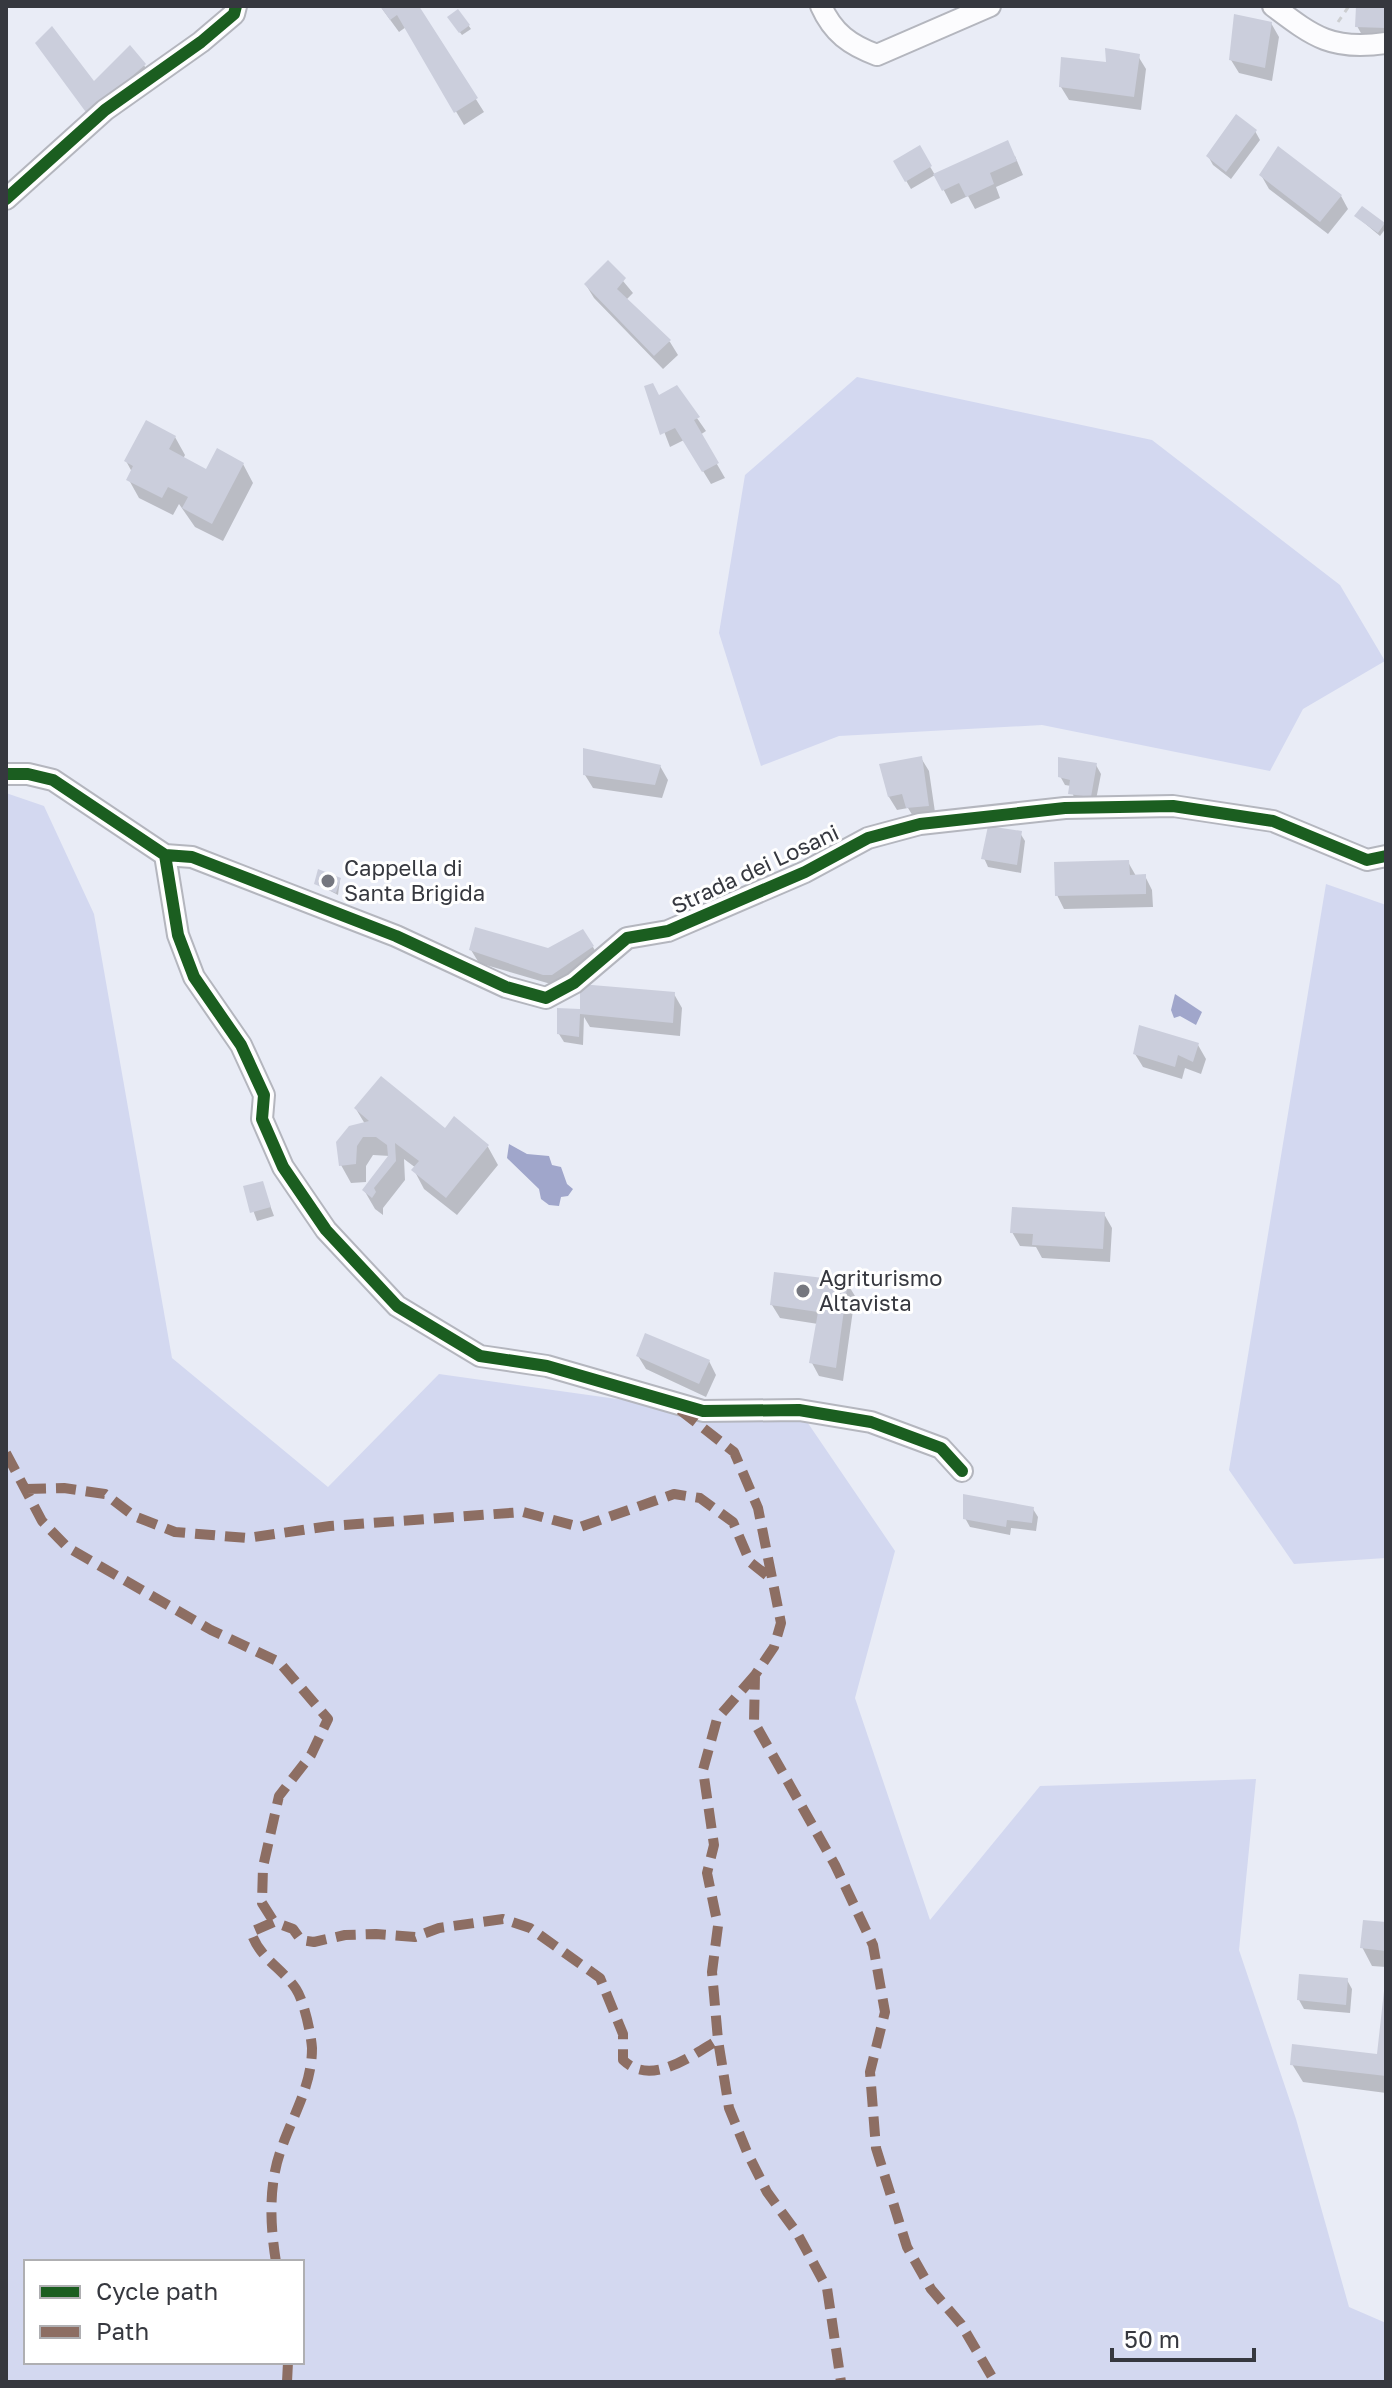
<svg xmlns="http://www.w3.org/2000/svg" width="1392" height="2388" font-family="'Golos Text',sans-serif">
	<rect width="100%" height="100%" fill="#e9ecf6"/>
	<path fill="#d3d8f0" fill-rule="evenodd" d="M857,377L1152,440L1340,585L1385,661L1303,709L1270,771L1042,725L839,736L761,766L719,633L745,475Z
		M6,793L44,806L94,914L172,1358L328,1487L439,1374L703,1411L799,1410L895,1551L855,1698L930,1920L1040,1786L1256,1779L1239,1950L1296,2119L1349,2307L1386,2323V2382H6ZM26,2262H302V2362H26Z
		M1326,884L1386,905V1558L1294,1564L1229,1470Z"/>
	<path fill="#a0a6cb" d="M1175,994L1202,1012L1196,1025L1180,1016L1174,1018L1171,1010Z
		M509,1144L527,1154L549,1156L552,1165L561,1167L567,1184L573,1189L568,1196L561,1197L559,1206L549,1205L541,1199L539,1189L507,1158Z"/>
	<path fill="#0003" d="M380,6H417L484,112L464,125L406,27L399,32Z
		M1358,6H1386V36L1362,35L1357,26Z
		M458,11L471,29L462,35L449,18Z
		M1271,23L1279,37L1272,81L1239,73L1231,60Z
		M1138,56L1146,69L1141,110L1069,100L1061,87L1108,64Z
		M144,65L149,74L94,122V85Z
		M1255,131L1260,140L1231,179L1213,165L1208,156Z
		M919,148L935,175L911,189L895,162Z
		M1015,156L1023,175L996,187L1000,198L975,209L968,196L951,204L936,175Z
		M1261,175L1341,196L1348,209L1328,234L1269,189Z
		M1356,216L1384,224L1386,228L1380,236Z
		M608,263L633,293L626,300L670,342L678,355L663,369L594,298L586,285Z
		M647,387L659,397L676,388L706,431L700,435L725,478L711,484L684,440L670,447Z
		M175,437L185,455L183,459L207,472L243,464L253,483L223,541L195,527L179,504L173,515L139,498L129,480L132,472L126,461Z
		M921,758L929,771L936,819L916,821L908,808L897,810L889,797L882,765Z
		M1096,765L1101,774L1095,805L1075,802L1071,786L1065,785L1060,776Z
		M660,766L668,780L662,798L593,788L585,775Z
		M1020,833L1025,841L1021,873L988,867L984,858Z
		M1128,862L1136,876H1145L1152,890L1153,907L1064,909L1057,895Z
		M340,880L338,895L317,884Z
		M593,947L600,960L561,987L479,963L471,950Z
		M674,994L682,1008L680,1036L590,1027L584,1017L583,1045L564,1042L559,1034L582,1012Z
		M1198,1045L1206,1059L1201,1074L1185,1068L1182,1079L1143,1067L1135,1054Z
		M356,1109L445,1131L454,1119L488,1147L498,1165L457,1215L424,1189L414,1170L416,1168L404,1159L405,1180L383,1208V1215L375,1209L364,1190L390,1156L373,1155L366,1166V1182L351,1183L341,1165L365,1124Z
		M262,1183L274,1216L257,1221L245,1188Z
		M1104,1214L1112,1228L1110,1262L1042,1258L1036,1247L1020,1246L1012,1232Z
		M847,1283L855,1296L843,1381L819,1376L812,1363L818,1324L780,1318L772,1305Z
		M638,1356L709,1361L716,1375L706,1397L646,1369Z
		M1033,1509L1038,1517L1036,1531L1011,1528L1010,1535L970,1527L965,1518Z
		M1386,1924V1967L1372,1966L1362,1947Z
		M1347,1980L1352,1989L1350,2013L1304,2009L1299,2000Z
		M1386,1992V2093L1303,2082L1292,2064L1378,2056Z"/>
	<path fill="#cbcedc" d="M380,6H419L478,98L454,113L397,15L390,20Z
		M1356,6H1386V28L1355,27Z
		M458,9L470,25L459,33L447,17Z
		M1234,14L1272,22L1265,68L1229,60Z
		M52,26L94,81L130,45L146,64L88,115L35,43Z
		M1105,48L1140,54L1134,97L1059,87L1061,57L1106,62Z
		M1236,114L1257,130L1226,172L1206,156Z
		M1008,140L1017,161L990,173L994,184L966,197L959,183L942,191L933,174Z
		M920,145L932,166L905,182L893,161Z
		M1278,146L1342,195L1320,222L1259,175Z
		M1362,206L1385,223L1378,233L1354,216Z
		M608,260L626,278L617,289L671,340L654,356L584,284Z
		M653,383L659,395L677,385L700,417L694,420L719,463L702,472L675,428L660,435L644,386Z
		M146,420L176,436L169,449L206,469L217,448L244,463L212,524L182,508L188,497L168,487L162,498L126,480L133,466L124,461Z
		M583,748L661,765L655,785L583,775Z
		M922,756L929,806L906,808L902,794L888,797L879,764Z
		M1058,757L1097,763L1091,797L1068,794L1070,780L1058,777Z
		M988,826L1022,831L1017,865L981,859Z
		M1129,860L1130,875L1146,874V894L1055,896L1054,862Z
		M318,869L341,878L336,893L314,884Z
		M475,927L548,948L583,929L594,946L552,975H543L469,950Z
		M580,984L675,992L673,1023L580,1014L579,1037L557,1034V1008L580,1009Z
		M1139,1025L1199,1043L1193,1062L1178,1055L1175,1067L1133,1054Z
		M381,1076L445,1128L454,1116L489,1145L446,1198L411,1170L419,1161L395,1143L396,1161L374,1188L376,1192L372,1198L362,1190L388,1156L387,1145L376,1137H363L357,1146L356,1164L339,1166L336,1142L349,1126L369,1121L354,1108Z
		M263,1181L271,1207L250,1213L243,1186Z
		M1012,1207L1105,1212L1103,1249L1032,1245L1033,1234L1010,1233Z
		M774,1272L848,1281L836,1368L809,1363L818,1312L770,1305Z
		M645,1333L710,1360L699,1384L636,1356Z
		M963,1494L1034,1507L1032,1523L1007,1520L1006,1527L963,1519Z
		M1363,1920L1386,1922V1951L1360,1948Z
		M1299,1974L1348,1978L1346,2005L1297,2000Z
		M1384,1991L1386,2076L1290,2065L1292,2044L1377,2054Z"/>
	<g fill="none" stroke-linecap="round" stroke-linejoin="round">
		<defs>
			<path id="street" d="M821,6C833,33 850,45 877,55L990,6
				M1273,6C1314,37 1332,51 1386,43
				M6,199L105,110L201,42L234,14L236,6
				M6,774H28L53,780L165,855L192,857L396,936L506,987L546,998L574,983L627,938L668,931L805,872L868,838L920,824L1065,808L1173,806L1273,821L1367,860L1386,856
				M165,855L178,935L194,977L241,1045L264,1095L262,1119L283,1167L326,1230L397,1306L480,1356L547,1366L703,1411L799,1410L871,1422L941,1448L962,1471"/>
		</defs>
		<use href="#street" stroke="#b4b6be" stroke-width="24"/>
		<path stroke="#ccced1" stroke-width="3" stroke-dasharray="6 6" stroke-linecap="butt" d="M1338,22L1349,6"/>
		<use href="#street" stroke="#fcfcfe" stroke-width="20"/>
		<path stroke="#8d6e63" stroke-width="10" stroke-dasharray="20 10" stroke-linecap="butt" d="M680,1410L734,1452L758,1508L781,1623L774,1647L755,1675L754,1722L835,1865L873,1945L885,2012L870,2072L876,2148L907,2247L931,2289L961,2324L995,2382
			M6,1453L42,1521L67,1547L211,1630L279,1662L328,1719L311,1755L279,1796L263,1867L262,1903L274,1922
			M26,1489L64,1488L105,1494L134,1516L175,1532L247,1538L330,1526L523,1512L580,1527L674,1494L700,1498L733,1522L750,1562L774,1581
			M755,1675L717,1719L703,1770L714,1845L707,1873L718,1926L712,1972L718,2040L729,2108L747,2152L767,2192L797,2233L827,2288L841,2382
			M276,2262C270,2225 268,2183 282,2147C294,2113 312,2085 312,2048C311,2034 304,2001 296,1989C282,1968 259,1958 251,1932L274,1922L293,1929L301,1940L314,1942L345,1935L376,1934L415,1937L439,1928L503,1919L530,1928L600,1978L623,2034V2060C651,2087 691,2056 718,2040
			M287,2382L288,2362"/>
		<defs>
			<path id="cycleway" d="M6,199L105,110L201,42L234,14L236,6
				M6,774H28L53,780L165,855L192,857L396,936L506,987L546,998L574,983L627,938L668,931L805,872L868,838L920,824L1065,808L1173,806L1273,821L1367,860L1386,856
				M165,855L178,935L194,977L241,1045L264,1095L262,1119L283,1167L326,1230L397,1306L480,1356L547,1366L703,1411L799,1410L871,1422L941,1448L962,1471"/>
		</defs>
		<use href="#cycleway" stroke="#fff" stroke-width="17"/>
		<use href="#cycleway" stroke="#1b5e20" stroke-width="12"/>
	</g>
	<g fill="#75777f" stroke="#fff" stroke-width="3">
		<circle cx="328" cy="881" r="8"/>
		<circle cx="803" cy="1291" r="8"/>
	</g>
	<g text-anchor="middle" stroke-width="6" stroke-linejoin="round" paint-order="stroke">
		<g font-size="22" fill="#36383f" stroke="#fff" text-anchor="start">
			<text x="344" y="876">Cappella di<tspan x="344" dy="25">Santa Brigida</tspan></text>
			<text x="819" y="1286">Agriturismo<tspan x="819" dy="25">Altavista</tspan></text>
		</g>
		<g font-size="22" fill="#36383f" stroke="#fff">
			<text transform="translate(755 869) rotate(-25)" y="8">Strada dei Losani</text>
		</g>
	</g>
	<rect width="1392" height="2388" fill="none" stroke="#36383f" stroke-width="16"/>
	<rect x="24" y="2260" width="280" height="104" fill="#ffffff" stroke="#afafb2" stroke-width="2"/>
	<rect x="40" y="2286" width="40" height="12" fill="#1b5e20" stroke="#afafb2" stroke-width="2"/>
	<text x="96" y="2300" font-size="24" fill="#36383f">Cycle path</text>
	<rect x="40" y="2326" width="40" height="12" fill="#8d6e63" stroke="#afafb2" stroke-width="2"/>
	<text x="96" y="2340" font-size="24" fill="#36383f">Path</text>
	<path d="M1112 2348v12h142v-12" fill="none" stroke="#36383f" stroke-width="4"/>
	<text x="1124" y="2348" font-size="24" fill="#36383f" stroke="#ffffff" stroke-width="6" paint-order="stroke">50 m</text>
</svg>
